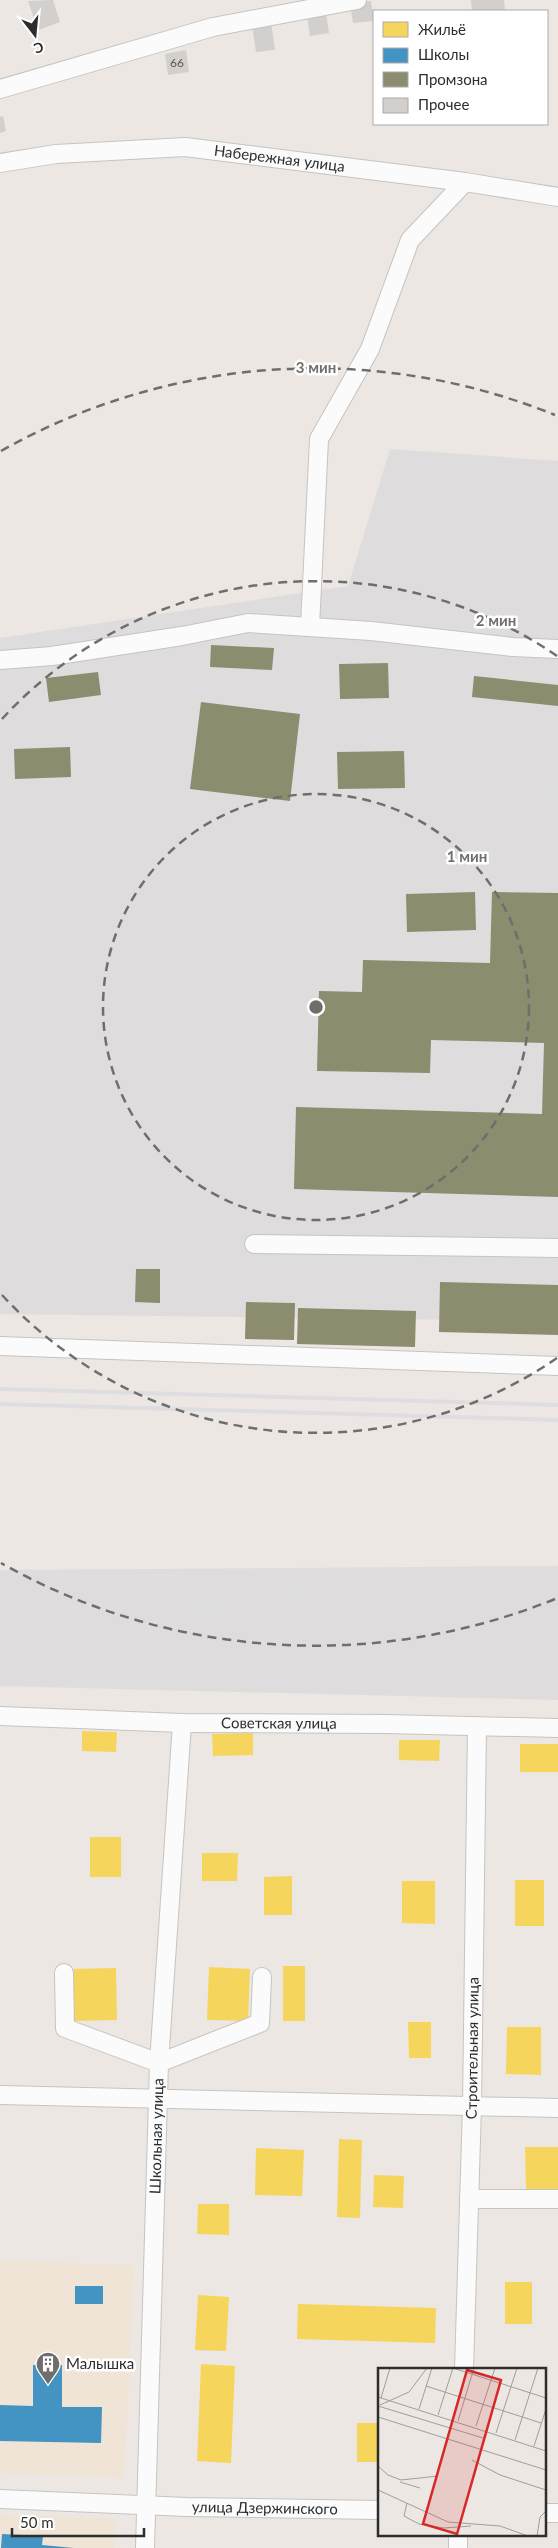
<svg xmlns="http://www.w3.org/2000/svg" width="558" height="2548" font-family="Lato,sans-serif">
	<rect width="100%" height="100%" fill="#ece7e2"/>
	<path fill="#dfdcde" d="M390,449L558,461V1321L0,1314V638L348,586Z
		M558,1566V1700L0,1686V1570Z"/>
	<path fill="#efe4d6" d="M0,2260L134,2266L124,2478L0,2473Z
		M0,2514L115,2519L114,2548H0Z"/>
	<path fill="#f6d55c" d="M82,1731L117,1732L116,1752L82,1751Z
		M253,1733V1755L213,1756L212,1734Z
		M399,1740H440L439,1761L399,1760Z
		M520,1744H558V1772H520Z
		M90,1837H121V1877H90Z
		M202,1853H238L237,1881H202Z
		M292,1876V1915H264V1877Z
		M515,1880H544V1926H515Z
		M402,1881H435V1924L402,1923Z
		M283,1966H305V2021H283Z
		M209,1967L250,1969L248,2021L207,2020Z
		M116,1968L117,2020L74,2021V1969Z
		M408,2022H431V2058H409Z
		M507,2027H541V2075L506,2074Z
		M339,2139L362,2140L360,2218L337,2217Z
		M525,2147H558V2190H526Z
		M256,2148L304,2150L302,2196L255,2195Z
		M374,2175L404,2176L403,2208L373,2207Z
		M198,2204H229V2235L197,2234Z
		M505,2282H532V2324H505Z
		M198,2295L229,2297L226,2351L195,2350Z
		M298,2304L436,2308L435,2343L297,2339Z
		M201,2364L235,2366L231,2463L197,2461Z
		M357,2423H379V2462H357Z"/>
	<path fill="#4393c3" d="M75,2286H103V2304H75Z
		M33,2365H62V2407H102L101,2443L0,2441V2405L33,2406Z
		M2,2534L43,2536L42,2545L74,2548H1Z"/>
	<path fill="#8c8c6e" d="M211,645L274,648L272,670L210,667Z
		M388,663L389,698L340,699L339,664Z
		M98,672L101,695L49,702L46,678Z
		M474,676L558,685V706L472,697Z
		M201,702L300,714L290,801L190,789Z
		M70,747L71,777L15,779L14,749Z
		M404,751L405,788L338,789L337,752Z
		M475,892L476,930L407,932L406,894Z
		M492,892L558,893V1197L294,1189L296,1107L542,1114L544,1043L431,1040L430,1073L317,1071L319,991L362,992L363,960L490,963Z
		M136,1269H160V1303L135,1302Z
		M440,1282L558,1285V1335L439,1332Z
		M246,1302L295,1303L294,1340L245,1339Z
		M298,1308L416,1311L415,1347L297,1344Z"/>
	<path fill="#d2cfcc" d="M53,0L60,22L38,30L28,1Z
		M471,0H504L505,11H472Z
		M371,1L374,21L353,23L350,4Z
		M325,6L329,33L310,36L306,9Z
		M270,15L275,50L256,52L251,18Z
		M186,50L189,72L168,75L165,54Z
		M3,116L6,131L0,133V117Z"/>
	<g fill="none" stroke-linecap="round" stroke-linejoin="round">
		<defs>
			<g id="minor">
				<path d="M0,89L213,27L357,0"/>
				<path id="s1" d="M0,163L56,154L185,147L465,182L558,197"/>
				<path d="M310,627L319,439L370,349L410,240L465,182"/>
				<path d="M0,660L52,656L182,636L248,623L371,631L513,647L558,649"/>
				<path d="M254,1244L558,1248"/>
				<path d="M0,1346L558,1366"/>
				<path id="s2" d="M0,1716L182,1723L386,1724L558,1728"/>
				<path d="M64,1973L65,2028L159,2063L260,2023L262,1977"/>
				<path d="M0,2095L558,2108"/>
				<path d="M469,2199H558"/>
				<path id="s3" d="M464,2369L472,2106L477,1726"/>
				<path id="s4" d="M0,2499L187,2507L379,2510"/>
				<path d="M544,2513H558"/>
				<path id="s5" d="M145,2548L159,2063L182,1723"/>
				<path d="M458,2548V2534"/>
			</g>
		</defs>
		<use href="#minor" stroke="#c5c4c3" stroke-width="20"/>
		<use href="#minor" stroke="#fcfbfb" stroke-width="18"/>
		<path stroke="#dedee0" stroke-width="4" d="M540,795L558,787
			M0,1193L83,1202
			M0,1389L558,1405
			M0,1404L558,1420
			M12,1573L558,1584
			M28,1587L558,1600
			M0,1603L118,1608L192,1607L311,1600
			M1,1656L219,1611"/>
	</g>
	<g fill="none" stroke="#706e6c" stroke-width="2.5" stroke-dasharray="9 6">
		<circle cx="316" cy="1007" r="213"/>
		<path d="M557 1358A426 426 0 0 1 2 1295M2 719A426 426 0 0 1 557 656"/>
		<path d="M555 1599A639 639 0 0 1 1 1563M1 451A639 639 0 0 1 555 415"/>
	</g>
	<defs>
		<symbol id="building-pin" viewBox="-11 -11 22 30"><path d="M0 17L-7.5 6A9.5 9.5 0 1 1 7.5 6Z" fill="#706e6c" stroke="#fff"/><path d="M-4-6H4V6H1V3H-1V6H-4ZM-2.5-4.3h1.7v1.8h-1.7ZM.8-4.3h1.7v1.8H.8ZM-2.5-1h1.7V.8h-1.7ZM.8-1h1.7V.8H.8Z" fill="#fff"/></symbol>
	</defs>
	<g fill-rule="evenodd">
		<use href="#building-pin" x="34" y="2350" width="28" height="38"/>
	</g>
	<g text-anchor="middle" stroke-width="5" stroke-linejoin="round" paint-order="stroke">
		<g font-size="12" fill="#575656">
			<text x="177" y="67">66</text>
		</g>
		<g font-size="15" fill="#2d2d2d" stroke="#fff">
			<text dy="5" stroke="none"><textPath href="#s1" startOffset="281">Набережная улица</textPath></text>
			<text dy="5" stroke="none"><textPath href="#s2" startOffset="279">Советская улица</textPath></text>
			<text dy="5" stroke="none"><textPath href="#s3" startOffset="321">Строительная улица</textPath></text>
			<text dy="5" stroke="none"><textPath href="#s5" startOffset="412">Школьная улица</textPath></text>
			<text dy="5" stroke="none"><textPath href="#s4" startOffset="265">улица Дзержинского</textPath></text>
		</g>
		<g font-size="15" fill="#2d2d2d" stroke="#fff" text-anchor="start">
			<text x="66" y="2369">Малышка</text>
		</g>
	</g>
	<g transform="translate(378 2368)">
		<rect width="168" height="168" fill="#ece7e2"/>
		<path fill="none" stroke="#a09d9a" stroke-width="1" d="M75,0L168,30M48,18L163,55M0,29L168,83M3,30L12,0M2,37L31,24L49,0M0,38L105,70M41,41L54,0M60,47L75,0M0,49L168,102M80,53L96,0M98,58L117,0M118,65L139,0M137,72L160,0M156,78L168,41M94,92L122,107L168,122M0,98L10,107L23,112L60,108M22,114L42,120M0,122L70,154L122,158L150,168M29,135L26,148L41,156L66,160L93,158M159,168L162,149L168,143"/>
		<path fill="#d62828" fill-opacity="0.15" stroke="#d62828" stroke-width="2.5" d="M89,2L123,12L79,166L45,156Z"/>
		<rect width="168" height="168" fill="none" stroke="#2d2d2d" stroke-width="2.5"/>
	</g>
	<circle cx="316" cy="1007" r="8" fill="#706e6c" stroke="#fff" stroke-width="2.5"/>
	<g font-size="15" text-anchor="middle" font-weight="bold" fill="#706e6c" stroke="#fff" stroke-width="5" stroke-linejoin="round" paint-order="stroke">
		<text x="316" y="373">3 мин</text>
		<text x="496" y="626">2 мин</text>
		<text x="467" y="862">1 мин</text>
	</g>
	<rect x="373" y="10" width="175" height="115" fill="#ffffff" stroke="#ababab"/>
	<rect x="383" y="22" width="25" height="15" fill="#f6d55c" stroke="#ababab"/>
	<text x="418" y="35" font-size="15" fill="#2d2d2d">Жильё</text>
	<rect x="383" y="48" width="25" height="15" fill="#4393c3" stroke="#ababab"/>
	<text x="418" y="60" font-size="15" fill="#2d2d2d">Школы</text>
	<rect x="383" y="72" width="25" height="15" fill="#8c8c6e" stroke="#ababab"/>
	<text x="418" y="85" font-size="15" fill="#2d2d2d">Промзона</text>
	<rect x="383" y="98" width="25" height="15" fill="#d2cfcc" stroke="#ababab"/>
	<text x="418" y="110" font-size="15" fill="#2d2d2d">Прочее</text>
	<g transform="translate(35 35) rotate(164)" stroke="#ffffff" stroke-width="4" paint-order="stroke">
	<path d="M0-4L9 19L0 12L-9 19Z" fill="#2d2d2d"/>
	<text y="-8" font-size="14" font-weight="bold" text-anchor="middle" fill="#2d2d2d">С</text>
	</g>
	<path d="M12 2528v8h132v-8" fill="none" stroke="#2d2d2d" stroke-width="2.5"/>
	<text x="20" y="2528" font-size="15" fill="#2d2d2d" stroke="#ffffff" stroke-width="4" paint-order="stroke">50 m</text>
</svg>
